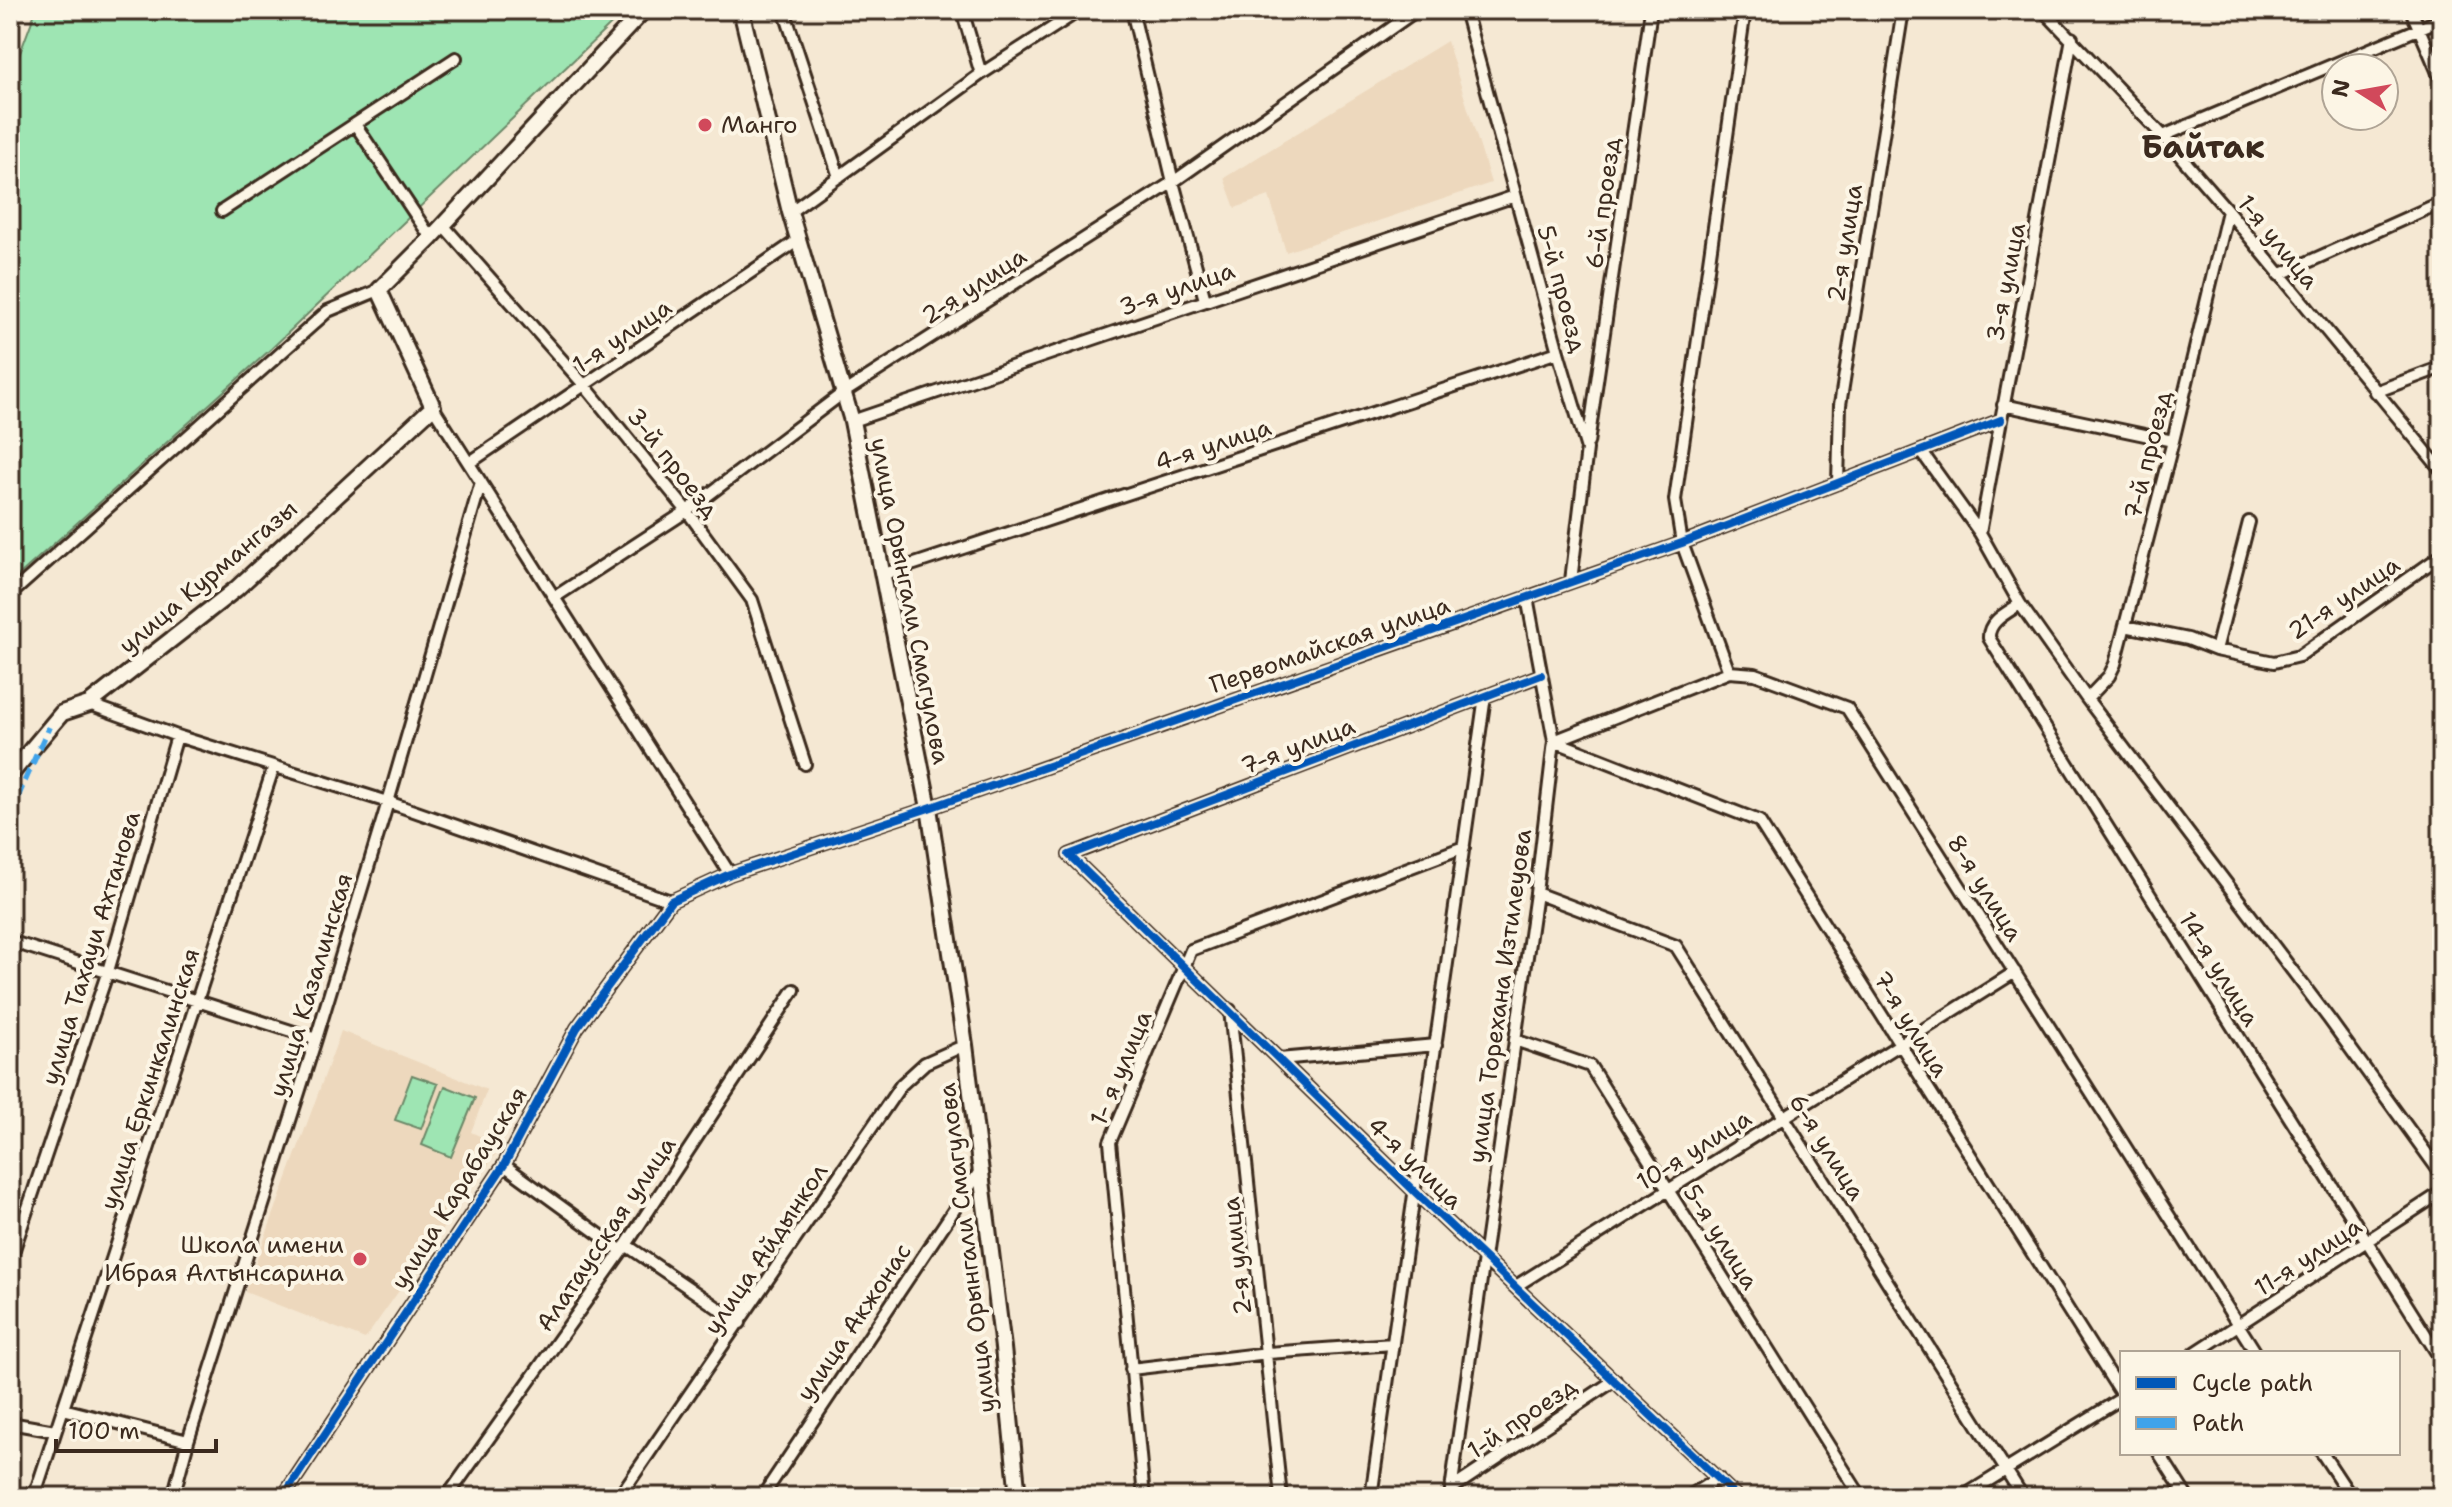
<svg xmlns="http://www.w3.org/2000/svg" width="2452" height="1507" font-family="'Shantell Sans',sans-serif">
	<rect width="100%" height="100%" fill="#f5e8d3"/>
	<filter id="ink" filterUnits="userSpaceOnUse"><feTurbulence type="fractalNoise" baseFrequency=".0125" numOctaves="2"/><feDisplacementMap in="SourceGraphic" scale="16" xChannelSelector="R" yChannelSelector="G"/><feConvolveMatrix kernelMatrix="1 2 1 2 8 2 1 2 1" color-interpolation-filters="sRGB"/></filter>
	<g filter="url(#ink)">
		<path fill="#edd8bd" d="M1447,41L1491,183L1286,252L1269,196L1235,208L1224,178Z
			M341,1031L487,1090L471,1132L501,1146L365,1339L245,1292Z"/>
		<path fill="#9ee5b3" stroke="#6c8868" stroke-width="2" d="M36,10H626L271,349L10,583V80Z
			M412,1075L438,1084L421,1129L395,1120Z
			M445,1086L475,1098L451,1157L422,1145Z"/>
		<g fill="none" stroke-linecap="round" stroke-linejoin="round">
			<defs>
				<path id="street" d="M784,10L839,177
					M962,10L981,74
					M1132,10L1173,182L1205,300
					M1465,10L1558,352L1587,449L1571,581
					M2043,10L2163,136L2228,211L2442,471
					M2411,10L2442,82
					M355,124L431,238
					M2163,136L2442,19
					M222,211L456,58
					M790,212L981,74L1080,10
					M443,225L585,386L687,511L752,600L805,764
					M2279,275L2442,202
					M2375,392L2442,367
					M2003,405L2173,441
					M433,407L730,874
					M852,421L1515,196
					M1588,443L1651,10
					M1921,451L1980,533L2020,604L2087,699L2329,1019L2442,1175
					M469,463L797,241
					M1838,483L1840,405L1903,10
					M1980,533L2072,38
					M881,575L1558,352
					M10,595L328,311L379,290
					M555,597L687,511L843,393L1173,182L1417,10
					M2020,604C2007,613 1988,621 1989,638L2442,1361
					M2125,626L2188,639L2216,650L2274,662L2299,656L2442,555
					M2216,650L2249,522
					M1729,672L1682,543L1675,500L1745,10
					M1541,675L1069,855L1415,1192L1737,1497
					M2087,699L2109,676L2115,664L2173,441L2228,211
					M89,704L177,736L388,802L671,901
					M1554,741L1729,672L1755,674L1847,708L2256,1353
					M1554,741L1759,821L2122,1395
					M1536,893L1676,946L2023,1497
					M10,941L316,1039
					M1230,1010L1281,1497
					M1515,1040L1590,1066L1861,1497
					M1279,1059L1436,1045
					M504,1165L622,1251
					M626,1245L740,1323
					M10,1261L108,971L177,736
					M1516,1286L2015,972
					M2195,1353L2442,1192
					M1131,1369L1268,1353L1393,1344
					M63,1409L188,1441
					M10,1423L55,1431
					M2159,1453L2187,1497
					M2322,1453L2351,1497
					M1451,1489L1615,1380
					M34,1497L274,766
					M173,1497L188,1441L316,1039L388,802L481,482
					M283,1497L504,1165L577,1028L671,901L730,874L929,808L1682,543L2001,420
					M447,1497L626,1245L794,990
					M619,1497L901,1085L925,1063L965,1045
					M762,1497L980,1171
					M1144,1497L1110,1142L1191,950L1464,847
					M1371,1497L1485,696
					M1450,1497L1536,893L1554,741L1527,597
					M1688,1497L1718,1478
					M1962,1497L2122,1398"/>
				<path id="secondary" d="M741,10L790,212L852,421L929,808L965,1045L1003,1348L1018,1497
					M10,775L62,713L89,704L236,589L433,407L379,290L431,238L644,10"/>
			</defs>
			<use href="#street" stroke="#3b2a1e" stroke-width="16"/>
			<use href="#secondary" stroke="#3b2a1e" stroke-width="20"/>
			<use href="#street" stroke="#fcf5e5" stroke-width="10"/>
			<use href="#secondary" stroke="#fcf5e5" stroke-width="14"/>
			<path stroke="#3fa3ea" stroke-width="6" stroke-dasharray="12 6" stroke-linecap="butt" d="M10,814L49,727"/>
			<defs>
				<path id="cycleway" d="M1541,675L1069,855L1415,1192L1737,1497
					M283,1497L504,1165L577,1028L671,901L730,874L929,808L1682,543L2001,420"/>
			</defs>
			<use href="#cycleway" stroke="#fcf5e5" stroke-width="13"/>
			<use href="#cycleway" stroke="#0057b8" stroke-width="8"/>
		</g>
	</g>
	<g fill="#d1495b" stroke="#fcf5e5" stroke-width="3">
		<circle cx="705" cy="125" r="8"/>
		<circle cx="360" cy="1259" r="8"/>
	</g>
	<g text-anchor="middle" stroke-width="8" stroke-linejoin="round" paint-order="stroke">
		<g font-size="24" fill="#3b2a1e" stroke="#fcf5e5" text-anchor="start">
			<text x="721" y="133">Манго</text>
			<text x="344" y="1253" text-anchor="end">Школа имени<tspan x="344" dy="28">Ибрая Алтынсарина</tspan></text>
		</g>
		<g font-size="24" fill="#3b2a1e" stroke="#fcf5e5">
			<text transform="translate(1603 203) rotate(-82)" y="8">6-й проезд</text>
			<text transform="translate(2278 242) rotate(51)" y="8">1-я улица</text>
			<text transform="translate(1845 243) rotate(-81)" y="8">2-я улица</text>
			<text transform="translate(2006 282) rotate(-79)" y="8">3-я улица</text>
			<text transform="translate(974 286) rotate(-33)" y="8">2-я улица</text>
			<text transform="translate(1177 289) rotate(-19)" y="8">3-я улица</text>
			<text transform="translate(1562 289) rotate(75)" y="8">5-й проезд</text>
			<text transform="translate(622 336) rotate(-34)" y="8">1-я улица</text>
			<text transform="translate(1213 445) rotate(-18)" y="8">4-я улица</text>
			<text transform="translate(2148 455) rotate(-76)" y="8">7-й проезд</text>
			<text transform="translate(673 463) rotate(52)" y="8">3-й проезд</text>
			<text transform="translate(208 577) rotate(-40)" y="8">улица Курмангазы</text>
			<text transform="translate(2344 598) rotate(-34)" y="8">21-я улица</text>
			<text transform="translate(910 601) rotate(79)" y="8">улица Орынгали Смагулова</text>
			<text transform="translate(1330 645) rotate(-19)" y="8">Первомайская улица</text>
			<text transform="translate(1298 746) rotate(-21)" y="8">7-я улица</text>
			<text transform="translate(1985 888) rotate(58)" y="8">8-я улица</text>
			<text transform="translate(91 948) rotate(-73)" y="8">улица Тахауи Ахтанова</text>
			<text transform="translate(2219 969) rotate(58)" y="8">14-я улица</text>
			<text transform="translate(311 985) rotate(-73)" y="8">улица Казалинская</text>
			<text transform="translate(1500 996) rotate(-82)" y="8">улица Торехана Изтилеуова</text>
			<text transform="translate(1911 1024) rotate(58)" y="8">7-я улица</text>
			<text transform="translate(1121 1068) rotate(-67)" y="8">1- я улица</text>
			<text transform="translate(150 1079) rotate(-72)" y="8">улица Еркинкалинская</text>
			<text transform="translate(1827 1147) rotate(58)" y="8">6-я улица</text>
			<text transform="translate(1694 1150) rotate(-32)" y="8">10-я улица</text>
			<text transform="translate(1415 1163) rotate(44)" y="8">4-я улица</text>
			<text transform="translate(459 1188) rotate(-58)" y="8">улица Карабауская</text>
			<text transform="translate(606 1234) rotate(-56)" y="8">Алатаусская улица</text>
			<text transform="translate(1721 1237) rotate(58)" y="8">5-я улица</text>
			<text transform="translate(967 1248) rotate(-97)" y="8">улица Орынгали Смагулова</text>
			<text transform="translate(766 1249) rotate(-56)" y="8">улица Айдынкол</text>
			<text transform="translate(1237 1256) rotate(-96)" y="8">2-я улица</text>
			<text transform="translate(2308 1257) rotate(-33)" y="8">11-я улица</text>
			<text transform="translate(854 1322) rotate(-56)" y="8">улица Акжонас</text>
			<text transform="translate(1522 1418) rotate(-34)" y="8">1-й проезд</text>
		</g>
		<g font-size="32" font-weight="bold" fill="#3b2a1e" stroke="#fcf5e5">
			<text x="2203" y="158">Байтак</text>
		</g>
	</g>
	<rect width="2452" height="1507" fill="none" stroke="#fcf5e5" stroke-width="40"/>
	<rect x="20" y="20" width="2412" height="1467" fill="none" stroke="#3b2a1e" stroke-width="3" filter="url(#ink)"/>
	<rect x="2120" y="1351" width="280" height="104" fill="#fcf5e5" stroke="#afa495" stroke-width="2"/>
	<rect x="2136" y="1377" width="40" height="12" fill="#0057b8" stroke="#afa495" stroke-width="2"/>
	<text x="2192" y="1391" font-size="24" fill="#3b2a1e">Cycle path</text>
	<rect x="2136" y="1417" width="40" height="12" fill="#3fa3ea" stroke="#afa495" stroke-width="2"/>
	<text x="2192" y="1431" font-size="24" fill="#3b2a1e">Path</text>
	<g transform="translate(2360 92) rotate(281)"><circle r="38" fill="#fcf5e5" stroke="#afa495" stroke-width="2"/>
	<path d="M0-6L14 30L0 20L-14 30Z" fill="#d1495b"/>
	<text y="-12" font-size="22" font-weight="bold" text-anchor="middle" fill="#3b2a1e">N</text>
	</g>
	<path d="M56 1439v12h160v-12" fill="none" stroke="#3b2a1e" stroke-width="4"/>
	<text x="68" y="1439" font-size="24" fill="#3b2a1e" stroke="#fcf5e5" stroke-width="6" paint-order="stroke">100 m</text>
</svg>
